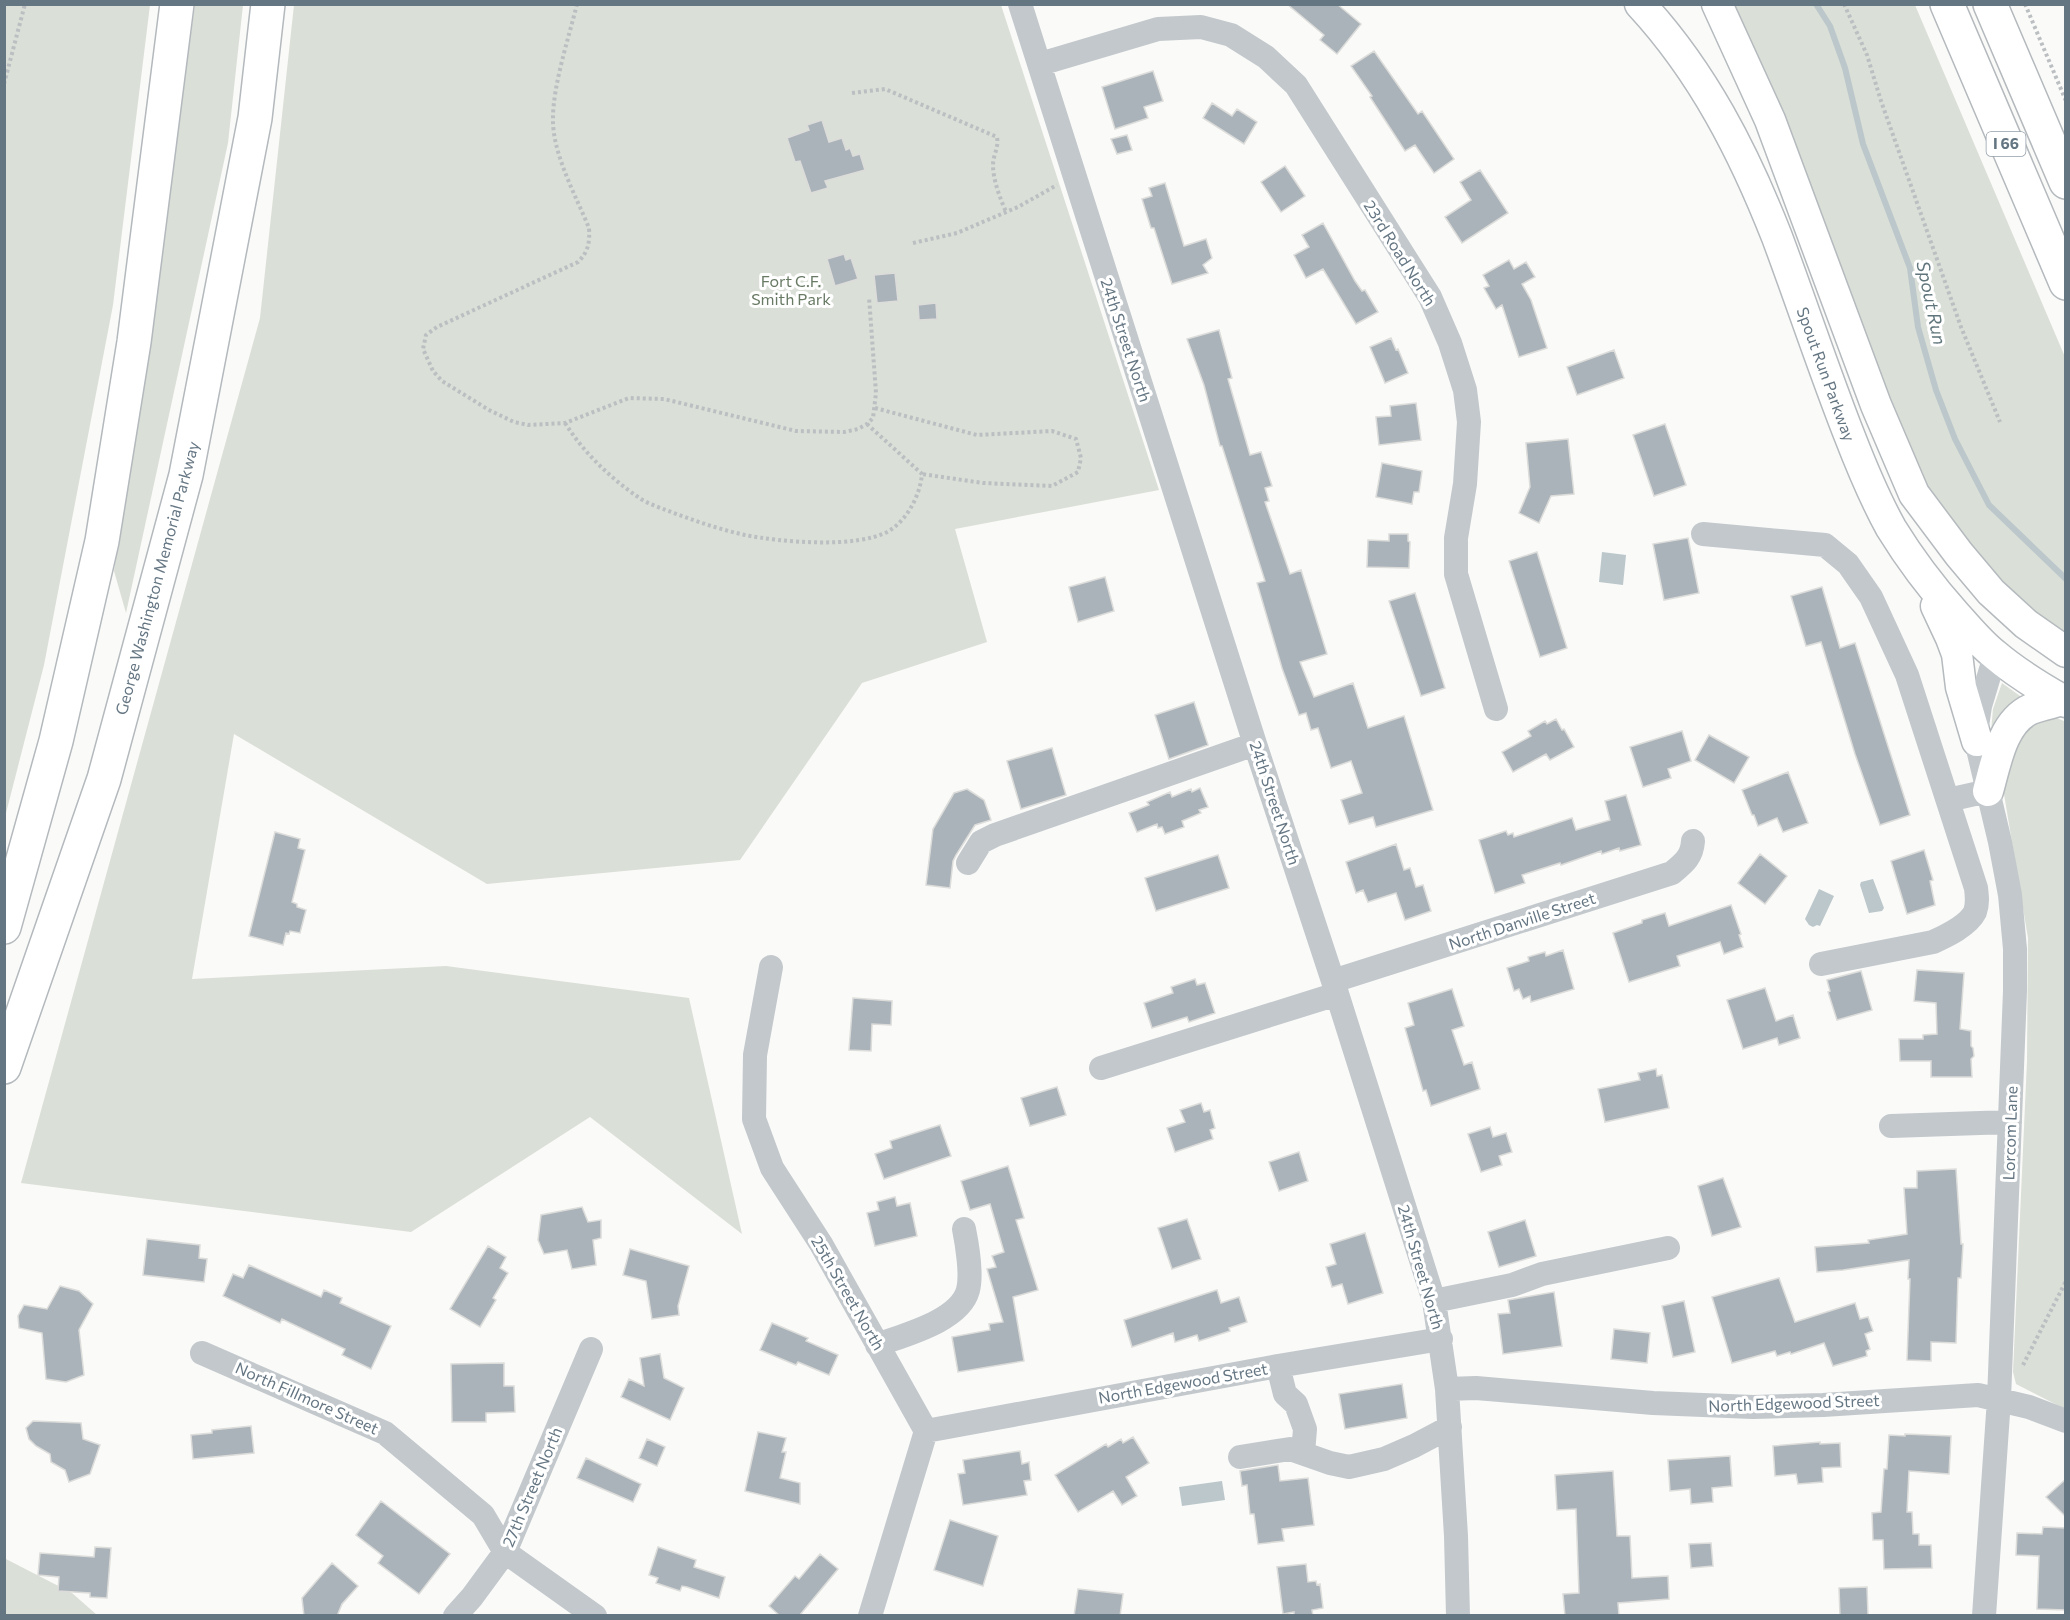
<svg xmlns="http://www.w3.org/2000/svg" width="2070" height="1620" font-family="Commissioner,sans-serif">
	<rect width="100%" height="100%" fill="#fafaf8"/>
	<path fill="#dadfd7" d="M5,4L150,5L113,305L44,665L5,817Z
		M195,5H243L228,143L126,613L114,571Z
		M294,5H1001L1159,490L955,529L987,642L862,683L740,860L487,884L234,734L192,979L446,966L689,998L742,1234L590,1117L411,1232L21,1183L260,318Z
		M1732,5H1915L2065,357V637L1981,571L1930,497L1896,423L1753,45Z
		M2002,683L2027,701L1990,743L1993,709Z
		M2050,718H2057L2066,722L2065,1409L2016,1384L2013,1372L2027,1061L2028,938L2003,788L2017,727Z
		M4,1558L72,1593L97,1615H5Z"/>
	<path fill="#bbc7cb" d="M1602,552L1626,555L1623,585L1599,582Z
		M1873,879L1884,908L1882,911L1869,913L1860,885L1861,882Z
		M1819,889L1834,896L1820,926L1817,925L1813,927L1809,925L1805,919Z
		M1222,1481L1225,1500L1182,1506L1179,1487Z"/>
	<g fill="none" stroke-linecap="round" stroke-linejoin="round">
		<path stroke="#bbc7cb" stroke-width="6" d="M1816,4L1830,26L1845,68L1863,144L1910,268L1918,327L1936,390L1955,439L1989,505L2066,579"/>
	</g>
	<path fill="#aab3b9" stroke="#dcdcda" stroke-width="1.5" d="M1287,4H1337L1361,24L1337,54L1320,40L1324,35Z
		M1374,51L1418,114L1422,111L1454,159L1434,173L1415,145L1405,151L1370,97L1372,96L1351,66Z
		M1153,71L1163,101L1144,107L1148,118L1115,129L1102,87Z
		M1212,103L1232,116L1237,109L1257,122L1244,144L1203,118Z
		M822,120L829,142L842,138L846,150L850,148L853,156L860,154L865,170L825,181L828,188L811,193L800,161L795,162L787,138L809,130L807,125Z
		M1127,135L1132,150L1117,154L1111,139Z
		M1285,166L1305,196L1281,212L1261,182Z
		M1480,170L1508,213L1462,243L1445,217L1471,200L1460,182Z
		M1165,183L1184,246L1206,239L1212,258L1203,265L1208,273L1172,284L1154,228H1151L1142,199L1152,196L1149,188Z
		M1323,223L1355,281L1362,291L1365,290L1378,312L1356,324L1323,269L1306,278L1294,255L1309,247L1302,235Z
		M844,254L846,260L851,258L858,279L835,286L827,259Z
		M1509,260L1514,269L1526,262L1535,277L1522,284L1531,300L1547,348L1519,357L1502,305L1496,309L1484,288L1489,286L1483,275Z
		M895,273L898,301L877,303L874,275Z
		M936,303L937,319L919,320L918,305Z
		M1219,330L1232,378L1228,379L1250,455L1261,452L1272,486L1265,488L1269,501L1265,502L1290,574L1301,570L1327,654L1300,662L1314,697L1353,683L1368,728L1404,716L1433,810L1376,827L1373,817L1349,824L1341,800L1362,793L1351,761L1331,768L1318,728L1311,730L1306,713L1299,715L1282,668L1257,583L1265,581L1222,446H1220L1204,385L1187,339Z
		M1391,338L1396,350L1398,349L1408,373L1385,383L1370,347Z
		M1614,350L1624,378L1577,395L1567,367Z
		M1416,403L1421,440L1379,445L1376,417L1391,416L1390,406Z
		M1665,424L1686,485L1654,496L1633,435Z
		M1568,439L1574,494L1551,496L1539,523L1519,513L1530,487L1526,443Z
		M1382,463L1422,471L1419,492H1414L1412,504L1376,497Z
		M1389,534H1408V541L1410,542L1409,568L1367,567L1368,540L1389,541Z
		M1688,538L1699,593L1664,600L1653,544Z
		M1537,552L1567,648L1540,657L1509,561Z
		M1105,577L1114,611L1078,622L1069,587Z
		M1822,587L1840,648L1855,643L1910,815L1880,825L1855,754L1821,642L1806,646L1791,596Z
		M1415,593L1445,688L1421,696L1389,601Z
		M1194,702L1208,745L1169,759L1155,715Z
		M1556,719L1562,730L1564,729L1574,747L1550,760L1546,754L1513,772L1502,752L1531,736L1528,731L1545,721L1547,724Z
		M1682,731L1691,761L1668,769L1671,778L1643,787L1630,747Z
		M1709,735L1749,757L1734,783L1695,760Z
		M1052,748L1066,795L1021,809L1007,761Z
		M1788,772L1808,823L1783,832L1777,818L1758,826L1754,815H1752L1742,790Z
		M1200,788L1208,807L1199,810L1201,813L1182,821L1184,827L1165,834L1162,827L1158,828L1157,824L1137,832L1129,813L1149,805L1147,802L1170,792L1172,797L1191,789L1192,792Z
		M967,789L984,800L991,820L975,825L956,855L953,861L950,888L926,885L933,829L954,793Z
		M1626,795L1641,845L1620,851L1619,848L1602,854L1601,851L1561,865L1560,863L1522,875L1525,883L1495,893L1479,840L1506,831L1508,835L1513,833L1514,837L1572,818L1576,830L1610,820L1605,801Z
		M275,832L300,839L298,848L305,850L292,902L297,904V907L306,910L300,933L290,931L289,934L286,933L283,945L249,936Z
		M1396,844L1404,870L1410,868L1416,887L1423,885L1431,911L1405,920L1396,893L1368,902L1363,890L1356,893L1346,862Z
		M1924,850L1933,880L1930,881L1935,905L1907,914L1891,861Z
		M1760,854L1787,876L1765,904L1738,883Z
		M1218,855L1229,888L1156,911L1145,878Z
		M1731,905L1741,934L1739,935L1743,947L1724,954L1720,942L1677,956L1680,966L1629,982L1613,933L1642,923V920L1665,913L1669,926Z
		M1563,950L1574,989L1531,1002L1530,996L1523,999L1519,989L1514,991L1507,968L1529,961L1528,957L1545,952L1546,956Z
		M1917,970L1964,973L1960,1029L1971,1031V1046L1973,1048L1974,1056L1971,1059L1972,1077H1931V1061H1900L1899,1039H1923V1035L1937,1034L1936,1003L1914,1001Z
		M1861,971L1872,1010L1837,1020L1828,992L1830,991L1827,980Z
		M1195,979L1197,985L1205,983L1215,1013L1189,1022L1187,1017L1152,1028L1144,1003L1173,993L1171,987Z
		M1765,988L1776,1021L1793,1015L1800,1038L1779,1045L1777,1038L1743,1049L1727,1000Z
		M1452,989L1464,1026L1452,1030L1464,1065L1472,1062L1480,1089L1431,1106L1426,1090L1423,1091L1405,1028L1414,1025L1408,1003Z
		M853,998L892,1001L891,1025L872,1024L871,1051L849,1050Z
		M1656,1069L1657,1076L1662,1075L1669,1108L1605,1122L1598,1089L1640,1080L1638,1073Z
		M1057,1087L1066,1115L1030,1126L1021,1098Z
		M1201,1103L1204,1112L1210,1110L1215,1128L1210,1130L1213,1139L1175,1152L1167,1128L1185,1122L1180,1110Z
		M940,1125L951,1156L884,1179L875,1154L892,1148L890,1141Z
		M1490,1127L1493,1137L1506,1133L1512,1152L1499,1156L1502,1165L1481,1172L1468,1134Z
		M1299,1152L1308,1181L1279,1191L1269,1162Z
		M1008,1166L1024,1218L1016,1220L1038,1290L1013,1297L1024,1361L958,1372L952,1337L990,1330L989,1324L1003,1322L987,1269L996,1267L992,1256L1004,1252L990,1204L970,1210L961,1181Z
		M1956,1169L1961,1244H1963L1961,1278H1958L1956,1343L1931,1342V1361L1907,1360L1910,1279H1908L1909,1260L1843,1270L1817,1272L1815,1247L1869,1243L1868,1240L1907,1234L1904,1188H1917V1171Z
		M1723,1178L1741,1227L1712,1236L1698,1186Z
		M895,1197L897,1206L910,1203L917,1236L875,1246L867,1213L879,1210L877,1202Z
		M582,1207L588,1222L601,1220V1238L593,1240L596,1265L572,1269L567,1250L544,1254L538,1240L541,1215Z
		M1187,1219L1201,1259L1172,1269L1158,1228Z
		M1525,1220L1536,1256L1499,1267L1488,1232Z
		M1365,1233L1383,1293L1348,1304L1342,1284L1332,1287L1326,1267L1336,1264L1330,1244Z
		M147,1239L200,1245L199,1258L207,1259L204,1282L143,1275Z
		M488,1246L506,1257L500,1268L508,1273L493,1298L496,1300L480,1327L450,1309Z
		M630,1249L689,1266L678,1306L679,1315L652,1319L646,1281L623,1275Z
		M249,1265L321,1297L324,1290L342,1298L340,1303L391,1326L371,1369L342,1355L345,1349L282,1319L280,1323L223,1296L233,1274L243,1278Z
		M1779,1278L1795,1322L1855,1303L1860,1319L1868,1317L1873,1331L1865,1334L1870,1349L1866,1351L1867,1356L1833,1366L1824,1343L1791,1354L1790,1352L1777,1356L1775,1351L1732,1363L1712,1297Z
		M60,1286L79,1291L93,1304L79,1330L84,1375L66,1382L46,1379L42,1333L19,1328L18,1316L24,1305L47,1309Z
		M1217,1290L1221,1303L1239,1297L1247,1322L1229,1328L1230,1331L1199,1341L1197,1335L1175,1342L1173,1333L1132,1347L1124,1320Z
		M1554,1292L1562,1346L1503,1354L1498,1314L1510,1313L1508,1300Z
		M1684,1301L1695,1352L1673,1357L1662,1306Z
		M772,1323L808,1338L806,1341L838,1355L829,1375L798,1362L796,1365L760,1350Z
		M1614,1329L1650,1333L1647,1363L1611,1359Z
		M660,1354L664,1378L684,1388L670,1420L621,1397L629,1379L644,1386L640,1358Z
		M504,1363V1386H514L515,1412L486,1413V1422H452L451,1364Z
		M1402,1384L1407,1418L1345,1429L1339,1394Z
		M33,1421L81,1423L83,1439L100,1445L90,1474L69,1482L65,1470L51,1462L50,1454L36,1446L29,1439L26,1428Z
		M251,1426L254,1453L193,1459L191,1435L212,1433V1430Z
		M758,1432L786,1438L782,1452H786L780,1478L800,1483V1504L745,1491Z
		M1905,1434L1951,1436L1949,1474L1909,1471L1907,1512H1912L1913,1534H1919V1545H1931L1932,1568L1884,1569L1883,1540H1873L1872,1513L1881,1512L1884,1469H1887L1889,1435L1905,1436Z
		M1133,1437L1149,1463L1126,1477L1137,1496L1122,1505L1113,1491L1078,1512L1055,1475L1106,1444L1108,1447L1121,1439L1123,1443Z
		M647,1439L665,1447L657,1466L639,1458Z
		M1820,1442V1444L1840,1443L1841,1467L1822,1468L1823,1482L1798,1484L1796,1474L1775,1476L1773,1446Z
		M1020,1451L1022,1464L1029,1462L1031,1480L1024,1481L1027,1495L963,1505L958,1474L965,1473L963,1460Z
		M1730,1456L1732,1486L1712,1488L1713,1502L1691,1504L1690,1489L1670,1491L1668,1460Z
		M586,1458L641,1484L633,1502L577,1478Z
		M1278,1465L1280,1481L1308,1478L1314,1525L1282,1529L1284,1541L1258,1544L1254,1514H1250L1247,1485L1242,1486L1240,1471Z
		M1613,1471L1617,1536H1630L1632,1578L1668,1576L1669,1599L1618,1603L1619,1616H1565L1563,1594L1579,1593L1576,1509L1557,1510L1555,1475Z
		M2066,1479V1517L2046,1497Z
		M381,1501L450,1554L419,1594L378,1563L383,1556L356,1535Z
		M950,1520L998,1536L983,1586L934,1570Z
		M2043,1527L2066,1528V1610L2037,1609L2039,1556L2016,1555L2017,1533L2042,1534Z
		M1711,1543L1713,1566L1691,1568L1689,1544Z
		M95,1547L111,1548L107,1598L90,1597V1593L58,1591L59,1577L38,1575L40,1553L94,1557Z
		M658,1547L696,1560L694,1567L725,1577L719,1598L687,1587L682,1586L680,1591L656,1583L658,1578L649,1575Z
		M820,1554L838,1569L799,1616H780L769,1606L795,1576L799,1579Z
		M332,1563L358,1586L342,1604L337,1616H304L302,1598Z
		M1306,1564L1308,1582L1316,1581L1317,1585L1320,1584L1323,1608L1312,1610L1313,1616H1294V1612L1283,1614L1277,1567Z
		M1867,1587L1868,1616H1840L1839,1588Z
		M1078,1589L1123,1594L1120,1616H1074Z"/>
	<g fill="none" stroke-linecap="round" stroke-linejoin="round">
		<defs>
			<path id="major" d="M1640,4C1703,72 1744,153 1777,237C1802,304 1824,371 1850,437C1862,468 1875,499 1891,528C1910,559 1932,588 1956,615C1968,628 1980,643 1994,654C2015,672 2041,688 2066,702
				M1717,4L1770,120L1876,405L1914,494L1959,554L1991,592L2026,624L2066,652
				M1936,606L1951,638L1957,654L1961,687L1977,741
				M1988,791C1996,763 2002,722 2031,709C2041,705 2053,703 2063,700"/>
			<path id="highway" d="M1947,4L2066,283
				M1990,4L2066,182
				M4,927L56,741L102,541L134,342L177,4
				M4,1067L104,779L186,475L255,118L268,4"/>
		</defs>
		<use href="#major" stroke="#b5babe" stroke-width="33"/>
		<use href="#highway" stroke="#b4b9bd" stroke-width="36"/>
		<path stroke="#bbbfc2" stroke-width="4" stroke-dasharray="3 3" stroke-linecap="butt" d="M577,4C569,37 553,85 553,118C552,153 576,196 589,228C590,243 588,252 578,262L437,327L426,335L423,349L433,371L442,381L489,410L514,422L528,425L565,423L629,398L664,399L796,431L844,432L858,429L867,424L873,418L876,393L869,297
			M1844,4L1867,55L1881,101L1961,327L2000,422
			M2025,4L2066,101
			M4,84L25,4
			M852,93L885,89L997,137C999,148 993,155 993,165C993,180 1000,198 1006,212
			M913,243L957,233L1018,207L1057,185
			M875,408L977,435L1052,431L1076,439L1081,458L1078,472L1052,486L983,483L922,474
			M565,423C584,453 611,479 641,499C649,504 658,507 666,510C692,520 718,529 745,535C780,542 857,549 889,531C908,519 920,495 922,474L867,424
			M2023,1365L2066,1281"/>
		<path stroke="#c3c8cc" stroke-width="24" d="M1020,4L1255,744L1333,981L1434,1301L1447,1389L1456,1536L1458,1616
			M1040,64L1158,29L1201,27L1231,35L1266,57L1296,85L1430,297L1450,343L1465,390L1469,422L1465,484L1456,538V574L1496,709
			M1703,534L1825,545L1848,564L1871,597L1907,675L1976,888C1977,896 1978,904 1975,912C1968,926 1946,936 1933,942L1821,964
			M1948,800L1988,791
			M968,863L981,842L995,835L1255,744
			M771,967L755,1055L754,1119L772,1168L821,1244L926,1431L870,1616
			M1333,981L1672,873C1684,863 1692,857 1693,841
			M1101,1068L1337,994
			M1891,1126L2010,1122
			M1434,1301L1512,1285L1542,1274L1668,1248
			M877,1345C904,1335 960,1321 968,1290C972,1275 967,1244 964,1229
			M202,1353L385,1433L483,1515L505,1552L595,1616
			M1278,1366L1285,1394L1296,1404L1305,1429L1303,1453
			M1447,1389L1476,1388L1653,1403L1753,1407L1823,1405L1978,1395L2029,1407L2066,1421
			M926,1431L1278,1366L1441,1339
			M1240,1457L1290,1449L1330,1463L1349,1467L1384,1459L1414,1446L1450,1427
			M455,1616L472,1597L505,1552L591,1349
			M1984,1616L1999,1399L2015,991V949L2010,895L2000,842L1978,749L1976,733L1980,706L1995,656"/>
		<use href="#major" stroke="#fff" stroke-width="30"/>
		<use href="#highway" stroke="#fff" stroke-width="33"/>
	</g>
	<g text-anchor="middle" stroke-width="6" stroke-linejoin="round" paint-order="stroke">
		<rect fill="#fff" stroke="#939fa8" stroke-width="1.5" x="1986.5" y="132" width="39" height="24" rx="4.5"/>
		<g font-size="15" font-weight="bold" fill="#657683">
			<text x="2006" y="149">I 66</text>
		</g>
		<g font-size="16" fill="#657683" stroke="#fff">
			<text transform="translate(1400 253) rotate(58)" y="6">23rd Road North</text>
			<text transform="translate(1126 340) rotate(72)" y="6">24th Street North</text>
			<text transform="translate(1826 374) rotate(70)" y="6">Spout Run Parkway</text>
			<text transform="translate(157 578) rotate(-75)" y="6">George Washington Memorial Parkway</text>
			<text transform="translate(1275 803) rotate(72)" y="6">24th Street North</text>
			<text transform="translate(1522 921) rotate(-18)" y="6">North Danville Street</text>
			<text transform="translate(2010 1133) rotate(-88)" y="6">Lorcom Lane</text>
			<text transform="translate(1421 1267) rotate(74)" y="6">24th Street North</text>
			<text transform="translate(848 1293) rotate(60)" y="6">25th Street North</text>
			<text transform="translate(1183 1383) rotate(-10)" y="6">North Edgewood Street</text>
			<text transform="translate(307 1398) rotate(24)" y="6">North Fillmore Street</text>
			<text transform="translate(1794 1403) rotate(-2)" y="6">North Edgewood Street</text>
			<text transform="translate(532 1487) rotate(-67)" y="6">27th Street North</text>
		</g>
		<g font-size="16" fill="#687a64" stroke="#fff">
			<text x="791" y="287">Fort C.F.<tspan x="791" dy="18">Smith Park</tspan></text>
		</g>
		<g font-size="18" font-style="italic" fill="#60757c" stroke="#fff">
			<text transform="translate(1931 303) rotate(78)" y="6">Spout Run</text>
		</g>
	</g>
	<rect width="2070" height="1620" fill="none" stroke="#657683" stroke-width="12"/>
</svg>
